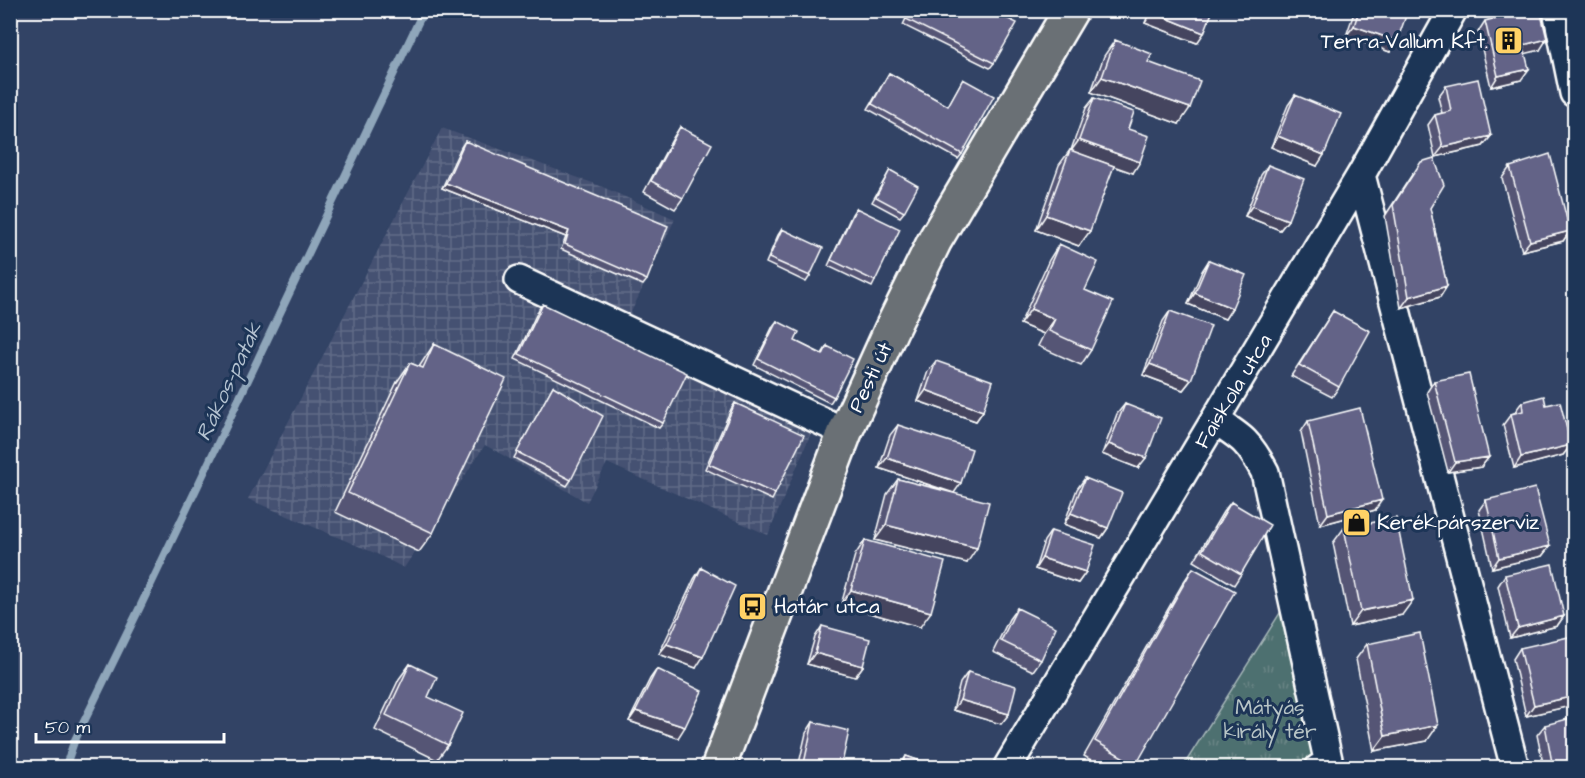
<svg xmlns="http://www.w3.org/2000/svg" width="1585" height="778" font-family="'Architects Daughter',sans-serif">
	<defs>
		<pattern id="industrial-grid" width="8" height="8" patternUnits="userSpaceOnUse" patternTransform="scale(1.5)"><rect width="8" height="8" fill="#455172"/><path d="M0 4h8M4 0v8" fill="none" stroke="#616b87"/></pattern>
		<pattern id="park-tufts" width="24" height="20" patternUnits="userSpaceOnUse" patternTransform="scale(1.5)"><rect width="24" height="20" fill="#4e6f70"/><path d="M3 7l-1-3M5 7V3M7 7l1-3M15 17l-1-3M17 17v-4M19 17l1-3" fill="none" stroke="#698585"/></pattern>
	</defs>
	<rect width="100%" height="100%" fill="#324365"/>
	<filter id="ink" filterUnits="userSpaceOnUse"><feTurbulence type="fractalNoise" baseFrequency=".0167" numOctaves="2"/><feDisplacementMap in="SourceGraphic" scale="12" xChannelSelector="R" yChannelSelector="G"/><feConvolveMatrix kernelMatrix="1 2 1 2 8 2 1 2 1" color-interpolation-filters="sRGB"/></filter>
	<g filter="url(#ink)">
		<path fill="url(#industrial-grid)" d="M442,128L598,185L675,219L626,323L822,407L768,535L607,463L587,502L485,445L404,568L377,554L248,499Z"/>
		<path fill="url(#park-tufts)" stroke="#a6b7b8" stroke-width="1.5" d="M1292,594L1319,768H1182Z"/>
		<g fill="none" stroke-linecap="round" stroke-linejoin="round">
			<path stroke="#8fa6ba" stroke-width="8" d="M65,768L74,742L141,605L424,10"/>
			<defs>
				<path id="minor" d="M1557,10L1574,93
					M1361,175L1515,768
					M519,280L845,432
					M1215,420C1243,438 1249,442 1265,472L1329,764L1319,768
					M1007,768L1361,175L1453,10"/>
				<path id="major" d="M718,768L845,432L891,330L935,240L1071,10"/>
			</defs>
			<use href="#minor" stroke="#fff" stroke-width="32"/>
			<use href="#major" stroke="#fff" stroke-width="38"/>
			<use href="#minor" stroke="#1d3557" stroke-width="27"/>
			<use href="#major" stroke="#6a7074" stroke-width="33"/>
		</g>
		<path fill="#555574" stroke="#fff" stroke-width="1.5" d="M910,10H989L994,63L990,68L903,25Z
			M1150,10H1213L1197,43L1145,23Z
			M1355,10H1408L1390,52L1346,36Z
			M1494,10H1522L1540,50L1525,53L1521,80L1491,87L1478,32L1485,21L1492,19L1491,15Z
			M1574,36H1575V69L1570,42Z
			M1115,40L1148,62L1179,124L1091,92L1104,56Z
			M889,73L948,106L963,79L962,154L958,159L868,109Z
			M1446,86L1491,136L1483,146L1435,157L1428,125L1435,115L1442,113L1438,97Z
			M1295,95L1317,166L1271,147L1288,105Z
			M1094,98L1128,129L1133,173L1114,166L1079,246L1036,230L1059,165L1070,150H1071L1086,108Z
			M680,127L683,198L675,209L644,192L673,138Z
			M465,141L647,280L643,285L561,249L566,237L442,188L461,147Z
			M1268,165L1288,220L1280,230L1245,216L1261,175Z
			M1510,167L1570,231L1563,241L1522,251L1502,178Z
			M890,170L904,212L900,217L872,202Z
			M1413,173L1430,208L1447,286L1440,297L1401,308L1385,216Z
			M856,208L875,281L872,287L828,266L852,214Z
			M782,229L810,276L806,282L766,263L778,235Z
			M1059,244L1085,290L1091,350L1081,365L1038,346L1044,334L1020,324L1049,260Z
			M1209,260L1232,308L1225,319L1188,304L1202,271Z
			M543,304L663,423L659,428L515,359L539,309Z
			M1170,311L1191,380L1183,390L1143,375L1163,321Z
			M1333,311L1339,387L1332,397L1291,376Z
			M777,321L795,341L822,354L827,346L834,397L830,403L754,365L773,326Z
			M434,344L433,533L419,552L335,512L397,382L410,363L419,367Z
			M936,361L983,411L976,421L918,401L928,371Z
			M1434,381L1489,457L1481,467L1448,472L1427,392Z
			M553,386L571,480L567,486L514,458Z
			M1522,402L1546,405L1571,445L1563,455L1514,468L1503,425L1511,414L1514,413Z
			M735,403L775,494L772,500L705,469L731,409Z
			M1125,404L1138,468L1102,454L1117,414Z
			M1308,421L1375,510L1320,525L1301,432Z
			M898,425L954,493L967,563L875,540L887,494L898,479L950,492L879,468L890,435Z
			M1085,478L1108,528L1101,538L1064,524L1077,489Z
			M1486,500L1550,546L1542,556L1492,568L1479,510Z
			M1231,502L1241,574L1234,585L1194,561L1223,512Z
			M1344,528L1402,615L1350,626L1333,543Z
			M1051,531L1086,572L1078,583L1035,569L1044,541Z
			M865,540L920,627L841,605L855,555Z
			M701,568L696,668L659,654L694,579Z
			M1193,568L1136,765L1134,768H1104L1084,756L1183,583Z
			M1505,575L1564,616L1557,626L1510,638L1498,586Z
			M1017,608L1041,660L1033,671L993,652L1009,619Z
			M822,626L863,666L855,677L807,664L815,637Z
			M1575,642V705L1526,716L1513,659L1520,648Z
			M1367,644L1427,741L1374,751L1356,659Z
			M410,664L428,697L448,745L437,760L375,730L399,679Z
			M657,669L678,738L629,721L650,679Z
			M968,672L1009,714L1001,724L953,710L960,683Z
			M813,722L841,768H798L806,733Z
			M1545,725L1575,768H1544L1537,735Z
			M906,756L938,768H899Z"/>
		<path fill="#45455e" stroke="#fff" stroke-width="1.5" d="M1152,12L1204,33L1197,43L1145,23Z
			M1354,26L1397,41L1390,52L1346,36Z
			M1547,39L1540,50L1516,56L1523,45Z
			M1529,69L1521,80L1491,87L1498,76Z
			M1102,77L1190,108L1179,124L1091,92Z
			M1278,136L1324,155L1317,166L1271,147Z
			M1491,136L1483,146L1435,157L1443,147Z
			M1079,140L1140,162L1133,173L1071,151Z
			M446,183L569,231L566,237L442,188Z
			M1252,206L1288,220L1280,230L1245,216Z
			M1046,215L1090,231L1079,246L1036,230Z
			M1570,231L1563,241L1522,251L1530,241Z
			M1447,286L1440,297L1401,308L1409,297Z
			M1195,293L1232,308L1225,319L1188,304Z
			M1031,309L1055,319L1044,334L1020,324Z
			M1150,364L1191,380L1183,390L1143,375Z
			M926,390L983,411L976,421L918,401Z
			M1109,444L1146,458L1138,468L1102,454Z
			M1571,445L1563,455L1514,468L1521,457Z
			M1489,457L1481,467L1448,472L1455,462Z
			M887,458L961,483L954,493L879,468Z
			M1382,500L1375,510L1320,525L1328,514Z
			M1071,513L1108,528L1101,538L1064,524Z
			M886,525L977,548L967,563L875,540Z
			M1550,546L1542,556L1492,568L1499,558Z
			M1042,558L1086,572L1078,583L1035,569Z
			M851,590L931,612L920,627L841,605Z
			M1413,600L1402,615L1350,626L1361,611Z
			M1564,616L1557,626L1510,638L1518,628Z
			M667,644L703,657L696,668L659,654Z
			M815,653L863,666L855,677L807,664Z
			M1575,696V705L1526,716L1534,705Z
			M960,700L1009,714L1001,724L953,710Z
			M636,711L685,727L678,738L629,721Z
			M1438,725L1427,741L1374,751L1385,736Z"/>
		<path fill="#636387" stroke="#fff" stroke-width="1.5" d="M911,10H989L1017,23L994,63L906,19Z
			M1153,10H1213L1204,33L1152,12Z
			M1359,10H1408L1397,41L1354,26Z
			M1500,10H1540L1547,39L1523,45L1529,69L1498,76L1485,21L1501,17Z
			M1115,40L1152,54L1148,62L1200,81L1190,108L1102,77Z
			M889,73L948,106L963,79L994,96L962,154L872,104Z
			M1478,79L1491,136L1443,147L1435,115L1451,111L1446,86Z
			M1295,95L1341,114L1324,155L1278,136Z
			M1094,98L1134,112L1128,129L1149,136L1140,162L1079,140Z
			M680,127L712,144L683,198L651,181Z
			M465,141L668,226L647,280L565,244L569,231L446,183Z
			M1070,150L1114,166L1090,231L1046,215Z
			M1550,154L1570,231L1530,241L1510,167Z
			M1434,158L1444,185L1430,208L1447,286L1409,297L1393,205L1421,162Z
			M1268,165L1304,179L1288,220L1252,206Z
			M890,170L918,186L904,212L876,197Z
			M856,208L900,229L875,281L831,260Z
			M782,229L823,248L810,276L769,258Z
			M1059,244L1098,262L1085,290L1113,302L1091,350L1049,331L1055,319L1031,309Z
			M1209,260L1246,275L1232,308L1195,293Z
			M543,304L687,373L663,423L519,354Z
			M1170,311L1211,326L1191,380L1150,364Z
			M1333,311L1370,331L1339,387L1299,365Z
			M777,321L799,332L795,341L823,355L827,346L853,359L834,397L758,359Z
			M434,344L506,379L433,533L348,493L410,363L423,368Z
			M936,361L993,381L983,411L926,390Z
			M1469,374L1489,457L1455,462L1434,381Z
			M553,386L603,416L571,480L517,452Z
			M1544,396L1546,405L1560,402L1571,445L1521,457L1511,414L1523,411L1522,402Z
			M735,403L804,435L775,494L709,464Z
			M1125,404L1161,418L1146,458L1109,444Z
			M1360,408L1382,500L1328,514L1308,421Z
			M898,425L972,449L961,483L887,458Z
			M1085,478L1122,493L1108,528L1071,513Z
			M898,479L989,502L977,548L886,525Z
			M1535,488L1550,546L1499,558L1486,500Z
			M1231,502L1270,525L1241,574L1202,551Z
			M1396,518L1413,600L1361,611L1344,528Z
			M1051,531L1095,545L1086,572L1042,558Z
			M865,540L945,562L931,612L851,590Z
			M1552,564L1564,616L1518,628L1505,575Z
			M701,568L735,586L703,657L667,644Z
			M1193,568L1235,591L1136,765L1095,741Z
			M1017,608L1056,627L1041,660L1001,641Z
			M822,626L870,639L863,666L815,653Z
			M1420,633L1438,725L1385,736L1367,644Z
			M1573,636L1575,642V696L1534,705L1520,648Z
			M410,664L437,677L428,697L463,713L448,745L386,715Z
			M657,669L702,691L685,727L636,711Z
			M968,672L1016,686L1009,714L960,700Z
			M1575,717V768H1553L1545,725Z
			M813,722L849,731L841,768H803Z
			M906,756L938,767V768H902Z
			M644,760L666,768H640Z"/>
	</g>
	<defs>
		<symbol id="building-square" viewBox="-11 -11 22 22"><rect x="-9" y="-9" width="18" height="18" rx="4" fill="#ffd166" stroke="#1d3557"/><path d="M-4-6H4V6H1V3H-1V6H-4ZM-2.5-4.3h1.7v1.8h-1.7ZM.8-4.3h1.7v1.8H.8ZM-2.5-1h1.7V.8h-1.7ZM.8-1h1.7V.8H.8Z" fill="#111"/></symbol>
		<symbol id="shop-square" viewBox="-11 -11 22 22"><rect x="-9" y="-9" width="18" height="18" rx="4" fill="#ffd166" stroke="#1d3557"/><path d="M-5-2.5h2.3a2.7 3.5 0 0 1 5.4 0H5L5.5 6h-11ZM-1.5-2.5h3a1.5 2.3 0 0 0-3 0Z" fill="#111"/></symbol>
		<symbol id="bus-square" viewBox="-11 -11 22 22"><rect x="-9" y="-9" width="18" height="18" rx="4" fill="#ffd166" stroke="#1d3557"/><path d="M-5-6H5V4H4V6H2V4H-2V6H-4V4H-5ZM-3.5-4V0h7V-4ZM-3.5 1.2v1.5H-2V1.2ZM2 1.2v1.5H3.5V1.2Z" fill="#111"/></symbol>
	</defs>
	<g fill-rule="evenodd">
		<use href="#building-square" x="1492" y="24" width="33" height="33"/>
		<use href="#shop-square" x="1340" y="506" width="33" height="33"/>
		<use href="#bus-square" x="736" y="590" width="33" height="33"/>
	</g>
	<g text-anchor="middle" stroke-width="6" stroke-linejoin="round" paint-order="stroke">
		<g font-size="21" fill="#fff" stroke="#1d3557" text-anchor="start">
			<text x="1488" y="48" text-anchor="end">Terra-Vallum Kft.</text>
			<text x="1377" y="529">Kerékpárszerviz</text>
			<text x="774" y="613">Határ utca</text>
		</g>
		<g font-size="21" fill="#fff" stroke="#1d3557">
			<text transform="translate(870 377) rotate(-65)" y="7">Pesti út</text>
			<text transform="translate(1233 391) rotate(-59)" y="7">Faiskola utca</text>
		</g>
		<g font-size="21" fill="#b8c5c6" stroke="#1d3557">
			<text x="1270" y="714">Mátyás<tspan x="1270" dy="24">király tér</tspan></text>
		</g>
		<g font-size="22" font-style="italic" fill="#b5c3d1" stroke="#1d3557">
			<text transform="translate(228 381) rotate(-65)" y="8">Rákos-patak</text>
		</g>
	</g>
	<rect width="1585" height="778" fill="none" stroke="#1d3557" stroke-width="36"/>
	<rect x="18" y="18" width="1549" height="742" fill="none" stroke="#fff" stroke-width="2" filter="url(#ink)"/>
	<path d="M36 733v9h188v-9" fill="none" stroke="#ffffff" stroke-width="3"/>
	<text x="45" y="733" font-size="18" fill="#ffffff" stroke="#1d3557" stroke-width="4.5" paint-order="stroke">50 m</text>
</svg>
